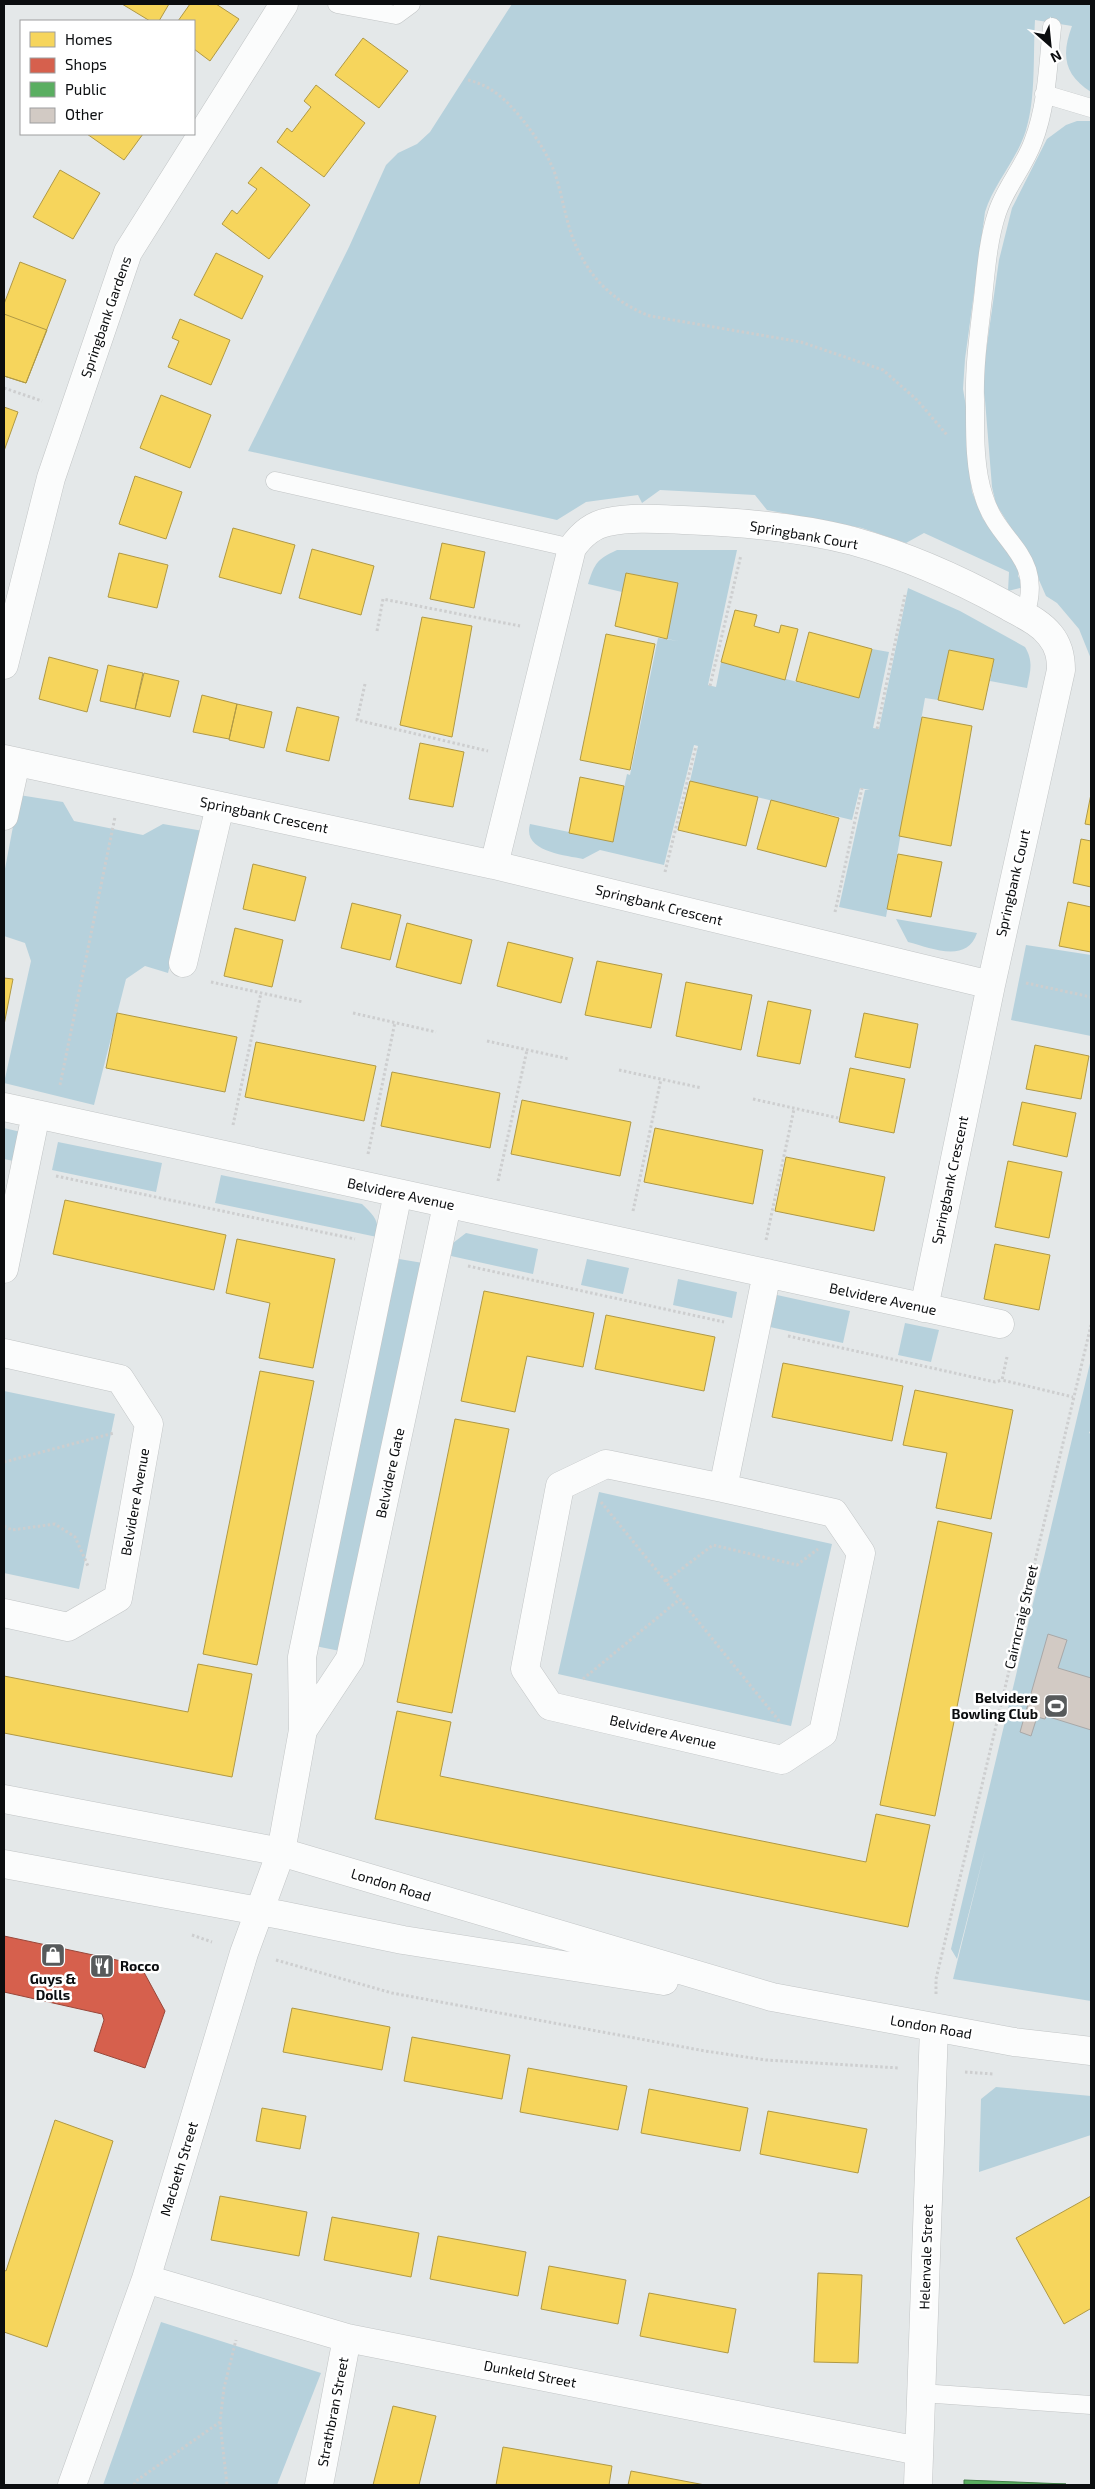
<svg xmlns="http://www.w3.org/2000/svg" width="1095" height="2489" font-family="'Exo 2',sans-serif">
	<rect width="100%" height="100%" fill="#e4e8e9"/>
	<path fill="#b6d1dc" d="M512,4H1091V92C1064,75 1061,55 1072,26L1035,20C1033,54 1036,98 1026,130C1017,160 994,183 985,212L965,359L963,389L970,430L969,471L972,492L983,519L1020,565L1018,576L1024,587L1008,591L1009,572L924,533L906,543L862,528L767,510L755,495L660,490L642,503L638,495L586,502L557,520L248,451L349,247L386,165L398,153L417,144L430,132Z
		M1077,121H1091V675V659L1079,629L1057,603L1046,596L1028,555L996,504L992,487L985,400L982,380L999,260L1012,208L1047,139L1066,125Z
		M617,550H737L708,685L716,687L721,662L859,698L872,649L889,652L873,728L879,729L908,588L960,611L1025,647C1034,662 1030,672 1027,688L990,681L994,659L949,650L938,700L925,698L886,917L839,907L865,790H870L860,788L852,820L690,781L698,746L694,745L664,865L600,850L583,859C565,855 522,852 530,824L613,841L627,774L630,775L658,638L678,641L667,639L678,583L627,573L622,592L588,584C595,563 597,559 617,550Z
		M19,795L63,802L74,821L143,835L163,824L203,831L168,973L145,966L126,979L94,1105L4,1083L31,961L25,943L4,936V874Z
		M896,919L977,933C967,964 931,948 908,942Z
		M1026,945L1091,955V1036L1011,1020Z
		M4,1128L25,1133L18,1162L4,1159Z
		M58,1142L162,1163L156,1192L52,1170Z
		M221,1175L362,1204C373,1215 380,1220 377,1237L215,1203Z
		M466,1233L538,1249L533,1274L451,1256L453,1243Z
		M399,1259L423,1263L340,1651L315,1646Z
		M587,1259L629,1268L623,1294L581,1285Z
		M678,1279L737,1292L732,1318L673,1305Z
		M777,1295L850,1311L843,1343L770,1327Z
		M905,1323L939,1330L931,1362L898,1355Z
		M1091,1359V1429L1089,1433L1091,1434V2001L953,1979L985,1850L957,1959L951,1949Z
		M4,1391L115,1414L79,1589L4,1573Z
		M599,1492L832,1544L791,1726L558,1674Z
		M996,2087L1091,2096V2135L979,2172L981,2099Z
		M161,2322L321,2373L277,2485H103Z"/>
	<path fill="#f6d55c" stroke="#b09945" d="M122,4H169L159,21H150Z
		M190,4H216L239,19L210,61L194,49V21H178Z
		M363,38L408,71L379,108L335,75Z
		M316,85L365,123L324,177L277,142L287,128L292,132L311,107L304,101Z
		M87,134H143L124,160Z
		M261,167L310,205L269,259L222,224L232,210L237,214L257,189L248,183Z
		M60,170L100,193L73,239L33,217Z
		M216,253L263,276L242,319L194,295Z
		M20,262L66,280L26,383L4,376V304Z
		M4,314L47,330L26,383L4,376Z
		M180,319L230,340L211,385L168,367L179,341L172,338Z
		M161,395L211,415L190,468L140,448Z
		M4,407L18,412L4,451Z
		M135,476L182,492L166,539L119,524Z
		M233,528L295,545L281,594L219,577Z
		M442,543L485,552L474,608L430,599Z
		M312,549L374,566L361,615L299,598Z
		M119,553L168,565L157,608L108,597Z
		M626,573L678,583L667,639L615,626Z
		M735,610L757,615L754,626L779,633L781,625L798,629L785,680L721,662Z
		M422,617L472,626L452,737L400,725Z
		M809,632L872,649L859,698L796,681Z
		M606,634L655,644L630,770L580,760Z
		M949,650L994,659L983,710L938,700Z
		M49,657L98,670L87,712L39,699Z
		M108,665L143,673L135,709L100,701Z
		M144,673L179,681L170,717L135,709Z
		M202,695L237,704L229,739L193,732Z
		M237,704L272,712L264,748L229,740Z
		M297,707L339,717L329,761L286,751Z
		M922,717L972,726L951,846L899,836Z
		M420,743L464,752L453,807L409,799Z
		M580,777L624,786L613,842L569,833Z
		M690,781L758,797L746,846L678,830Z
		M1091,794V825L1085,824Z
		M771,800L839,818L826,867L757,849Z
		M1081,839L1091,841V887L1073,883Z
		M898,854L942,862L931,917L887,909Z
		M253,864L306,877L295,921L243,909Z
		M1068,902L1091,907V952L1059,946Z
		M352,903L401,915L390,960L341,948Z
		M407,923L472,940L461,984L396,967Z
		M235,928L283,940L272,987L224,976Z
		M508,942L573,958L561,1003L497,986Z
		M597,961L662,974L651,1028L585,1015Z
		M4,978L13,979L4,1025Z
		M686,982L752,995L741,1050L676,1036Z
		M768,1001L811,1010L800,1064L757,1056Z
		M117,1013L237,1037L225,1092L106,1068Z
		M864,1013L918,1024L910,1068L855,1057Z
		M256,1042L376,1066L364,1121L245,1097Z
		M1035,1045L1089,1056L1081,1099L1026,1089Z
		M850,1068L905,1079L894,1133L839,1122Z
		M392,1072L500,1093L490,1148L381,1126Z
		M522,1100L631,1122L620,1176L511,1154Z
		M1022,1102L1076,1113L1067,1157L1013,1145Z
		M655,1128L763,1150L753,1204L644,1182Z
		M786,1157L885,1177L874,1231L775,1211Z
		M1008,1161L1062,1172L1049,1238L995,1227Z
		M65,1200L226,1235L214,1290L53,1254Z
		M237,1239L335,1259L313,1368L259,1358L270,1303L226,1293Z
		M995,1244L1050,1255L1039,1310L984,1299Z
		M484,1291L594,1313L583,1367L527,1356L515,1412L461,1401Z
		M606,1315L715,1337L704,1391L595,1369Z
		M783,1363L903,1386L892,1441L772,1417Z
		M260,1371L314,1381L257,1665L203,1654Z
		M915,1390L1013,1410L991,1519L936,1508L947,1453L903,1445Z
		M455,1419L509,1429L452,1713L397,1702Z
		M938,1521L992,1533L935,1816L880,1805Z
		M198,1664L252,1674L232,1777L4,1733V1676L188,1712Z
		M397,1711L451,1722L440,1776L866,1862L876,1814L930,1825L908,1927L375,1819Z
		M292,2008L390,2027L382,2070L283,2052Z
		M412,2037L510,2055L502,2099L404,2081Z
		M528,2068L627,2086L618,2130L520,2112Z
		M649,2089L748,2108L740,2151L641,2133Z
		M262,2108L306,2116L300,2149L256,2141Z
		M768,2111L867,2129L858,2173L760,2154Z
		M55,2120L113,2141L47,2347L4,2332V2270L6,2271Z
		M220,2196L307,2212L299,2256L211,2240Z
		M1091,2196V2311L1090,2309L1064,2324L1016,2238Z
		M332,2217L419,2233L411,2277L324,2260Z
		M438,2236L526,2252L518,2296L430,2279Z
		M549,2266L626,2280L618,2324L541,2309Z
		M818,2273L862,2275L858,2363L814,2362Z
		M649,2293L736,2309L728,2353L640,2336Z
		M393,2406L436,2416L419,2485H373Z
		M503,2447L612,2466L609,2485H496Z
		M631,2471L705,2485H628Z"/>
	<path fill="#d6604d" stroke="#99473a" d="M4,1936L140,1965L165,2011L145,2068L94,2051L104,2020L102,2014L4,1992Z"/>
	<path fill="#5aae61" stroke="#427e48" d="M964,2480L1066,2484L964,2485Z"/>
	<path fill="#d2cac4" stroke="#a8a8a8" d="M1048,1634L1067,1640L1058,1668L1091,1678V1730L1046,1716L1045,1719L1037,1717L1031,1736L1020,1732Z"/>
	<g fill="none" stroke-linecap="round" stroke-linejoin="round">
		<defs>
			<path id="service" d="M337,4L396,15L411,4
				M1044,94L1091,108
				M275,481L572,548
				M1025,615C1045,554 999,546 984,497C974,468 975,431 975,400C974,366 979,332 983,298C986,270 988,240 997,213C1005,188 1024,167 1033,142C1047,106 1048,65 1052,27
				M921,2393L1091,2405"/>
			<path id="minor" d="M4,665L51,478L128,252L284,4
				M4,759L494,865L991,985L924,1308
				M4,816L16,762
				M494,865L572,548C581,535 592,525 608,522C632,517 659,519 683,520C738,522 800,527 853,541C907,556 957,578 1006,605C1021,614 1039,621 1050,635C1059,646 1061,657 1061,670L991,985
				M183,963L220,806
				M4,1107L1000,1324
				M4,1269L36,1114
				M4,1353L120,1379L149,1424L118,1598L68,1627L4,1613
				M723,1488L606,1464L560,1486L525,1669L550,1706L782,1760L823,1733L861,1553L834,1513L723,1488L767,1273
				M303,1730L350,1659L447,1205
				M146,2279L347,2338L919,2451
				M72,2485L146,2279L244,1953L281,1852L303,1730L302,1657L398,1193
				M319,2485L347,2338
				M918,2485L934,2028"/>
			<path id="primary" d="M4,1799L281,1852L772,1997L1014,2042L1091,2051
				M4,1864L281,1915L403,1940L664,1981"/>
		</defs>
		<use href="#service" stroke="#c2c5c6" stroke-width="19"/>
		<use href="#minor" stroke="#c2c5c6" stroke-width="29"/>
		<use href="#primary" stroke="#c2c5c6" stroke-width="29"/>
		<path stroke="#cdcecf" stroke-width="3" stroke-dasharray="2.5 2.5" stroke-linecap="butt" d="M468,80C489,85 503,97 517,113C532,131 545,149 554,171C561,190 564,211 570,230C583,271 610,301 650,316L801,342L883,370L917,400L947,435
			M4,388L42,401
			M377,631L383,599L520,626
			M365,684L357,720L488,751
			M710,686L741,555
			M877,729L905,595
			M665,872L696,746
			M835,912L862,788
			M211,982L303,1002
			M1026,983L1091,997
			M353,1013L436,1032
			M487,1041L569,1059
			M619,1070L702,1088
			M60,1085L115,817
			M753,1099L838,1118
			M233,1125L261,993
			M368,1154L395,1022
			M56,1176L355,1239
			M498,1181L527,1050
			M633,1211L661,1079
			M766,1240L794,1109
			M468,1266L724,1322
			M788,1336L995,1382L1002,1380
			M1007,1357L1002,1380L1073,1397
			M4,1462L114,1433
			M601,1502L780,1722
			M4,1526L12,1530L55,1524L75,1537L88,1566
			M666,1581L713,1545L797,1565L818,1549
			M583,1679L680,1599
			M192,1935L212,1942
			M276,1960L392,1993L705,2051L766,2060L899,2068
			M936,1994V1979L1091,1325
			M965,2072L993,2074
			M220,2422L227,2485
			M134,2485L136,2481L220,2422L224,2388L236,2340"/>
		<use href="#service" stroke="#fbfcfc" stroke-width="18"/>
		<use href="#minor" stroke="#fbfcfc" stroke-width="28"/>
		<use href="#primary" stroke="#fbfcfc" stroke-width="28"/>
	</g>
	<defs>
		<symbol id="stadium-square" viewBox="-11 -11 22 22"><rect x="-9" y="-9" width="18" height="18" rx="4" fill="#575a5b" stroke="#fff"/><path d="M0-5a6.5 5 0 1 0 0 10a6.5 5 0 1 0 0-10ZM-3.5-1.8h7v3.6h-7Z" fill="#fff"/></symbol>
		<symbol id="shop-square" viewBox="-11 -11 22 22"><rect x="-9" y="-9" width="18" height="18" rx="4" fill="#575a5b" stroke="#fff"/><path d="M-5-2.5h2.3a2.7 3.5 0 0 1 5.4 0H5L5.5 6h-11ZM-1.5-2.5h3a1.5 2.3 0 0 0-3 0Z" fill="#fff"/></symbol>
		<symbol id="restaurant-square" viewBox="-11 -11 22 22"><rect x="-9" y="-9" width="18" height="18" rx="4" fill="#575a5b" stroke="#fff"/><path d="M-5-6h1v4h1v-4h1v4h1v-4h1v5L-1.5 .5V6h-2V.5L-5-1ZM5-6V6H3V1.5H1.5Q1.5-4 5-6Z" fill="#fff"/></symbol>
	</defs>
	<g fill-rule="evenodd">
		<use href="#stadium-square" x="1042" y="1692" width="28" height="28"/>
		<use href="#shop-square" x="39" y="1941" width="28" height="28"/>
		<use href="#restaurant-square" x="88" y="1952" width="28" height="28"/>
	</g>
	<g text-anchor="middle" stroke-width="5" stroke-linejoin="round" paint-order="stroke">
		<g font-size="14" fill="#0b0d0f" stroke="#fff">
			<text transform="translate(106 317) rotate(-71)" y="5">Springbank Gardens</text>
			<text transform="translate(804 535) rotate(10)" y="5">Springbank Court</text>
			<text transform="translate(264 815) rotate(12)" y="5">Springbank Crescent</text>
			<text transform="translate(1013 883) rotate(-77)" y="5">Springbank Court</text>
			<text transform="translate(659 905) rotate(14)" y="5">Springbank Crescent</text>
			<text transform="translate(950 1180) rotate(-78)" y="5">Springbank Crescent</text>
			<text transform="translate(401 1194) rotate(12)" y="5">Belvidere Avenue</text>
			<text transform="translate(883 1299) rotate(12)" y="5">Belvidere Avenue</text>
			<text transform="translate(390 1473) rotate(-78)" y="5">Belvidere Gate</text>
			<text transform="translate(135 1502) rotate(-80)" y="5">Belvidere Avenue</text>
			<text transform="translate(1021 1617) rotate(-77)" y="5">Cairncraig Street</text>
			<text transform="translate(663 1732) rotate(13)" y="5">Belvidere Avenue</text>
			<text transform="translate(391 1885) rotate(17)" y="5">London Road</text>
			<text transform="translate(931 2027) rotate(10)" y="5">London Road</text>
			<text transform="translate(179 2169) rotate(-73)" y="5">Macbeth Street</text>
			<text transform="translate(926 2257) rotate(-88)" y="5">Helenvale Street</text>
			<text transform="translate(530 2374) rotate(11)" y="5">Dunkeld Street</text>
			<text transform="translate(333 2412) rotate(-79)" y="5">Strathbran Street</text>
		</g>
		<g font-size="14" font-weight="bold" fill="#0b0d0f" stroke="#fff" text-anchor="end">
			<text x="1038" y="1703">Belvidere<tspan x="1038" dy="16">Bowling Club</tspan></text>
			<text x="120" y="1971" text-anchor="start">Rocco</text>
			<text x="53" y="1984" text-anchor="middle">Guys &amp;<tspan x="53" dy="16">Dolls</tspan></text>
		</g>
	</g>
	<rect width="1095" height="2489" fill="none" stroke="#0b0d0f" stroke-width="10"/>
	<rect x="20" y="20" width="175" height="115" fill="#ffffff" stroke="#9d9e9f"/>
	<rect x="30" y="32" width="25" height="15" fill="#f6d55c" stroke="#9d9e9f"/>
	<text x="65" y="45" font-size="15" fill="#0b0d0f">Homes</text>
	<rect x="30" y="58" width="25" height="15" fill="#d6604d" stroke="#9d9e9f"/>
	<text x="65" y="70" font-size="15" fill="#0b0d0f">Shops</text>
	<rect x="30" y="82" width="25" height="15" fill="#5aae61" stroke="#9d9e9f"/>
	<text x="65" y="95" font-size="15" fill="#0b0d0f">Public</text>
	<rect x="30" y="108" width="25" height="15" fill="#d2cac4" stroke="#9d9e9f"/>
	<text x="65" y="120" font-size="15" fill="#0b0d0f">Other</text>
	<g transform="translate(1050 45) rotate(153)" stroke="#ffffff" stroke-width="4" paint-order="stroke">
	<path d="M0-4L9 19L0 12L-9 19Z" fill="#0b0d0f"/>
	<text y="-8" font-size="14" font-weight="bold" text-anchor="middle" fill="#0b0d0f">N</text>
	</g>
</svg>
